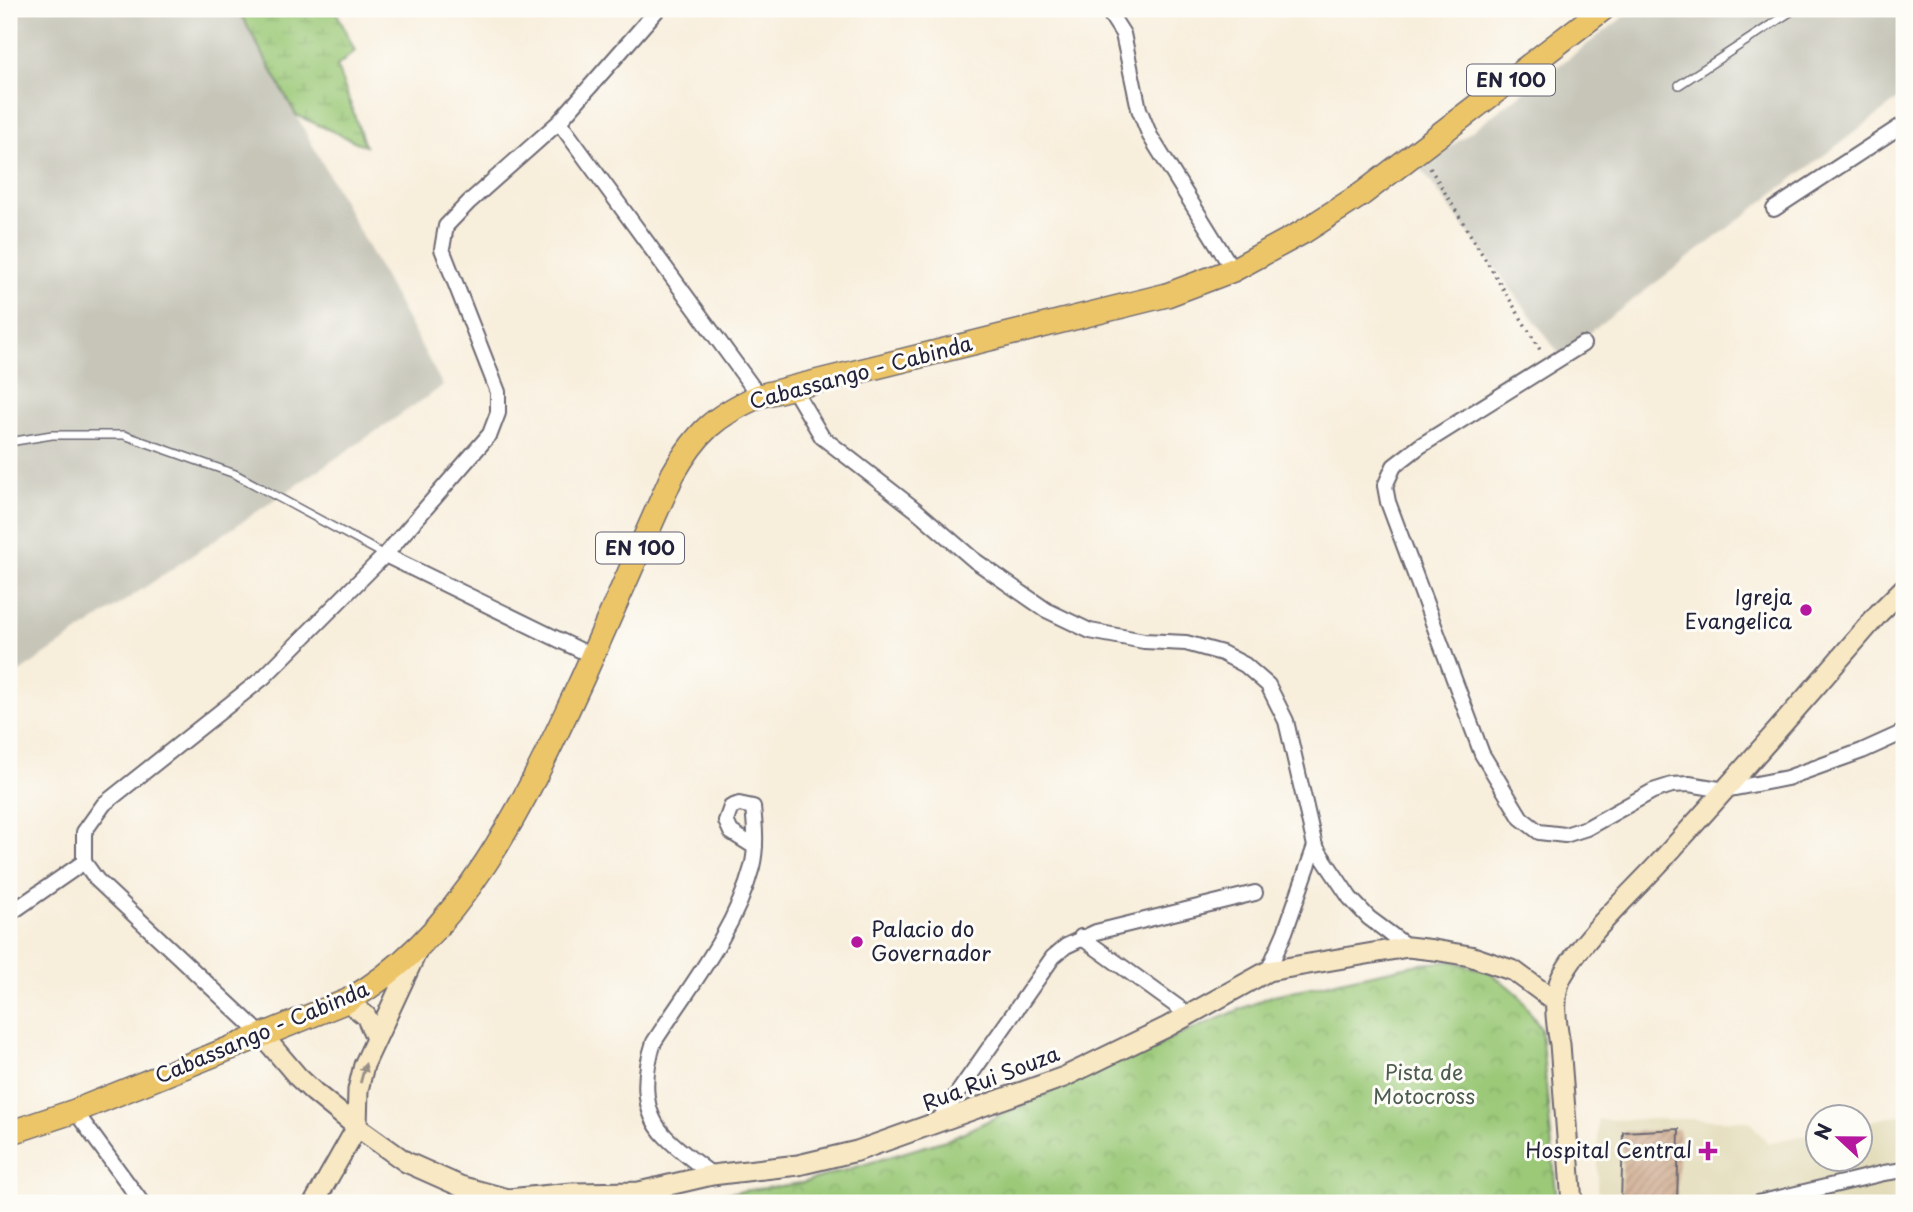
<svg xmlns="http://www.w3.org/2000/svg" width="1913" height="1212" font-family="'Playpen Sans',sans-serif">
	<defs>
		<pattern id="wetland-marsh" width="20" height="14" patternUnits="userSpaceOnUse" patternTransform="scale(1.75)"><rect width="20" height="14" fill="#9bc978"/><path d="M1 5h8M5 5V1M11 12h8M15 12V8" fill="none" stroke="#85ac69"/></pattern>
		<pattern id="park-crowns" width="20" height="18" patternUnits="userSpaceOnUse" patternTransform="scale(1.75)"><rect width="20" height="18" fill="#9bc978"/><path d="M2 6a3 3 0 1 1 6 0M12 15a3 3 0 1 1 6 0" fill="none" stroke="#85ac69"/></pattern>
		<pattern id="building-hatch" width="6" height="6" patternUnits="userSpaceOnUse" patternTransform="scale(1.75)"><rect width="6" height="6" fill="#caa384"/><path d="M-1 1l2-2M0 6l6-6M5 7l2-2" fill="none" stroke="#a4846d"/></pattern>
	</defs>
	<rect width="100%" height="100%" fill="#fdfcf7"/>
	<filter id="ink" filterUnits="userSpaceOnUse"><feTurbulence type="fractalNoise" baseFrequency=".0143" numOctaves="2"/><feDisplacementMap in="SourceGraphic" scale="14" xChannelSelector="R" yChannelSelector="G"/><feConvolveMatrix kernelMatrix="1 2 1 2 8 2 1 2 1" color-interpolation-filters="sRGB"/></filter>
	<filter id="wash" filterUnits="userSpaceOnUse"><feTurbulence type="fractalNoise" baseFrequency=".00686" numOctaves="4" result="noise"/><feDisplacementMap in="SourceGraphic" scale="28" xChannelSelector="R" yChannelSelector="G"/><feGaussianBlur stdDeviation="1.57" result="paint"/><feColorMatrix in="noise" values="0 0 0 0 0 0 0 0 0 0 0 0 0 0 0 0 0 1.4 0 .05"/><feComposite in="paint" operator="in"/></filter>
	<g filter="url(#wash)">
		<rect width="100%" height="100%" fill="#f8eedc"/>
		<path fill="#e3dcba" d="M1904,1114V1203H1598V1120L1684,1119L1749,1121L1768,1143L1818,1132V1160H1860L1861,1123Z"/>
		<path fill="#c6c5b8" d="M9,9H239L443,386L9,679Z
			M1634,9H1904V95L1560,355L1421,169Z"/>
		<path fill="url(#wetland-marsh)" stroke="#5e765a" stroke-width="2" d="M238,9H335L355,51L337,66L365,146L296,115Z"/>
		<path fill="url(#park-crowns)" stroke="#5e765a" stroke-width="2" d="M1452,961L1489,972L1518,994L1541,1029L1557,1203H629L661,1202L802,1183L949,1139L1101,1068L1274,995L1419,964Z"/>
		<g id="blocks">
			<path fill="url(#building-hatch)" d="M1679,1129L1677,1203H1621L1623,1132Z"/>
		</g>
	</g>
	<g filter="url(#ink)">
		<use href="#blocks" fill-opacity="0" stroke="#6d6973" stroke-width="2"/>
		<g fill="none" stroke-linecap="round" stroke-linejoin="round">
			<defs>
				<path id="lane" d="M1679,85L1795,9
					M9,442L52,435H124L235,474L385,555"/>
				<path id="street" d="M1107,9L1123,34L1139,109L1150,136L1233,270
					M559,122L759,396
					M1774,209L1904,124
					M1583,344L1420,446L1394,466L1385,486L1388,502L1482,754L1521,818L1539,832L1565,835L1587,828L1653,791L1672,785L1689,784L1725,790L1787,778L1862,751L1904,732
					M793,388L822,437L916,510L974,560L1046,610L1090,631L1144,641L1186,643L1222,653L1245,665L1268,685L1286,721L1315,846L1285,932L1268,971
					M385,555L592,656
					M1315,846L1350,898L1369,918L1408,947
					M9,914L84,862
					M1081,937L1189,1015
					M263,1036L97,880L84,862V832L104,804L264,677L385,555L490,434L498,413V392L442,249L446,226L469,202L559,122L658,9
					M75,1111L142,1203
					M936,1124L1053,957L1066,946L1096,932L1255,893
					M712,1175C696,1162 678,1150 665,1136C640,1110 644,1072 654,1042C690,986 735,931 752,867C757,847 755,826 753,807L739,804L731,807L726,821L731,832L755,847
					M1758,1203L1884,1173L1904,1170"/>
				<path id="secondary" d="M347,1001L366,1016L376,1038
					M263,1036L298,1077L314,1092L357,1127L406,1162L460,1186L508,1199L572,1193L639,1192L712,1175L798,1165L857,1151L1064,1077L1167,1027L1268,971L1408,947L1434,950L1470,956L1514,971L1556,1002
					M314,1203L357,1127L358,1090L364,1065L417,951
					M1572,1203L1560,1044C1556,1023 1552,996 1562,976C1584,936 1631,894 1662,860C1736,778 1808,696 1879,613L1904,588"/>
				<path id="primary" d="M9,1133L75,1111L347,1001C465,935 528,795 583,677C613,609 643,541 673,474C697,432 715,416 759,396L1167,295L1233,270L1303,232L1362,194L1603,9"/>
			</defs>
			<use href="#lane" stroke="#6d6973" stroke-width="10"/>
			<use href="#street" stroke="#6d6973" stroke-width="18"/>
			<use href="#secondary" stroke="#6d6973" stroke-width="23"/>
			<use href="#primary" stroke="#6d6973" stroke-width="26"/>
			<path stroke="#6d6973" stroke-width="3.5" stroke-dasharray="2 5" stroke-linecap="butt" d="M1430,168L1542,353"/>
			<use href="#lane" stroke="#fff" stroke-width="7"/>
			<use href="#street" stroke="#fff" stroke-width="14"/>
			<use href="#secondary" stroke="#f8e8c3" stroke-width="19"/>
			<use href="#primary" stroke="#edc569" stroke-width="23"/>
		</g>
		<defs><path id="oneway-solid" d="M-6-.8H1V-3.2L6.5 0L1 3.2V.8H-6Z" transform="scale(1.75)"/></defs>
		<use fill="#988f86" href="#oneway-solid" transform="translate(363 1073) rotate(-75)"/>
	</g>
	<g fill="#b5179e" stroke="#fdfcf7" stroke-width="2.5">
		<circle cx="1806" cy="610" r="7"/>
		<circle cx="857" cy="942" r="7"/>
		<path d="M1704.5 1140.5h7v7h7v7h-7v7h-7v-7h-7v-7h7z"/>
	</g>
	<g text-anchor="middle" stroke-width="6" stroke-linejoin="round" paint-order="stroke">
		<g fill="#fdfcf7" stroke="#646373" stroke-width="2">
			<rect x="1467" y="64.5" width="88" height="31" rx="5"/>
			<rect x="596" y="532.5" width="88" height="31" rx="5"/>
		</g>
		<g font-size="19" font-weight="bold" fill="#22223b">
			<text x="1511" y="87">EN 100</text>
			<text x="640" y="555">EN 100</text>
		</g>
		<g font-size="21" fill="#22223b" stroke="#fdfcf7">
			<text transform="translate(861 373) rotate(-15)" y="7">Cabassango - Cabinda</text>
			<text transform="translate(262 1033) rotate(-23)" y="7">Cabassango - Cabinda</text>
			<text transform="translate(991 1079) rotate(-21)" y="7">Rua Rui Souza</text>
		</g>
		<g font-size="21" fill="#22223b" stroke="#fdfcf7" text-anchor="end">
			<text x="1792" y="605">Igreja<tspan x="1792" dy="24">Evangelica</tspan></text>
			<text x="871" y="937" text-anchor="start">Palacio do<tspan x="871" dy="24">Governador</tspan></text>
			<text x="1692" y="1158">Hospital Central</text>
		</g>
		<g font-size="21" fill="#4c5c50" stroke="#fdfcf7">
			<text x="1424" y="1080">Pista de<tspan x="1424" dy="24">Motocross</tspan></text>
		</g>
	</g>
	<rect width="1913" height="1212" fill="none" stroke="#fdfcf7" stroke-width="35"/>
	<g transform="translate(1839 1138) rotate(292)"><circle r="33" fill="#fdfcf7" stroke="#a5a5ac" stroke-width="2"/>
	<path d="M0-5L12 26L0 18L-12 26Z" fill="#b5179e"/>
	<text y="-10" font-size="19" font-weight="bold" text-anchor="middle" fill="#22223b">N</text>
	</g>
</svg>
